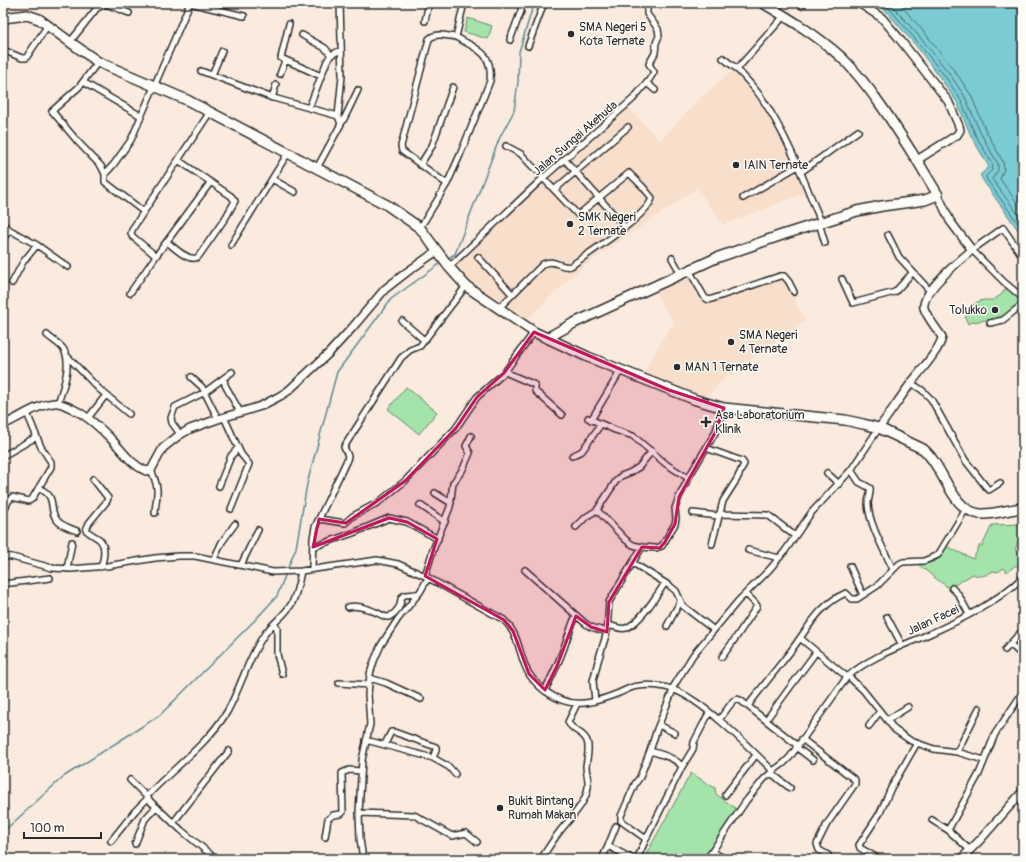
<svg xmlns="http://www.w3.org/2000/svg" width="1026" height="862" font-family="Pangolin,sans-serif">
	<rect width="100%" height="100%" fill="#faebde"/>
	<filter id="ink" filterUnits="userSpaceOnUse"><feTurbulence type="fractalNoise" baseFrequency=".025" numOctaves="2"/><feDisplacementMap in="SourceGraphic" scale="8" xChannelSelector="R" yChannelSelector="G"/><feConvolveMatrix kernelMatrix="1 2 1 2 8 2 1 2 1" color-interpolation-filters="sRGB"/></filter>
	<g filter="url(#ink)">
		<path fill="#f8dfcc" d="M3,3H90L45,8L30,7L3,10Z
			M734,69L767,113L807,192L723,225L697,188L581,268L522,324L479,290L458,271L455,264L456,261L628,107L660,141L698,100Z
			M694,272L710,299L786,274L796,295L795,301L805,320L721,381L706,399L643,374L666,333L674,324L655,292Z"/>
		<path fill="#a4e3aa" stroke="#68876a" d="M468,18L492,26L488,39L464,32Z
			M1007,287L1023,300V302L1002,318L972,322L968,324L965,317L968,315L965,310L979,301L984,300H993L1001,295Z
			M406,387L437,412L419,434L388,409Z
			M1020,524L1022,525V531L1015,550L1023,555V573L1016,565L1007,572L1004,568L998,572L993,571C988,575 980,578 973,574L953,586L949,588L935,578L919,565C936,562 939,562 946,546L973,559L980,545L982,546L992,525Z
			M691,773L715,788L716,794L739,811L705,859H649L645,856Z"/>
		<path fill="#7acbd3" stroke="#5a8b90" d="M875,3H1023V237L984,182L980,175L989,167L971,136L957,102L941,79L917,47L887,12Z"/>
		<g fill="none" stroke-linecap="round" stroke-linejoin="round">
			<path stroke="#4b6b6e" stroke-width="1" d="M882,3L890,9L920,45L945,76L961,100L975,134L993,165L992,170L986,176L987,180L1023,230
				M890,3L924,42L949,73L965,97L980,132L998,164V170L992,179L1023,221
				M899,3L929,38L954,70L971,95L985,129L1003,162L1004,169L1000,179L1023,211"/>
			<path stroke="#5a8b90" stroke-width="1.5" d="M447,259L455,254L500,137L514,111L518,82L519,52L534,3
				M287,570L296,548L307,484L337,372L391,299L441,263
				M3,832L63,777L160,715L256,619L277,596L286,573"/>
			<defs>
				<path id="minor" d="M190,3L244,16
					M802,6L804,3
					M784,16L737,69C745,78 754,87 761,97C787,135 804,180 821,222
					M425,21L429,3
					M289,24L281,58L321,76
					M302,35L325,48L331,55
					M510,40L521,11V6L519,3
					M70,42L97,8L106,4L129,13
					M528,46L544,3
					M3,50L22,58H26L48,25
					M723,58L737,69
					M98,62L79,87L52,111L78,142L101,166L105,174V182L144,212
					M201,71L270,97L338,116
					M280,74L285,61
					M212,75L222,51
					M83,82L141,116
					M647,83L655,90
					M272,98L276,85
					M309,108L327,61L331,55L341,50
					M210,112L133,228L131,233L132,236L156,256L210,183
					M341,124L345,117L358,90
					M565,160L625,227
					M420,165L432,146L453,87
					M317,168L341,124L338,116L342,76L340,3
					M801,172L858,131
					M105,174L114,164L131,140L190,3
					M272,179L295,192
					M447,184L402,151L401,146L429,39C436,32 447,36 456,37
					M554,190L628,127
					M743,198L798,166
					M819,223L825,243
					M3,224L10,230L3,238
					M420,228L447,184L460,155L490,81C493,52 477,49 456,37L464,3
					M10,230L37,245L23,262L12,283
					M888,235L899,257L930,291
					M167,242C174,247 189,263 198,257L226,217L235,201L231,196L178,160
					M37,245L68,267
					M231,245L288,153
					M478,257L512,294
					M1023,257L1003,228L972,250L1004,282L1023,298
					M672,258L681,274
					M449,267L543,178L633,99L649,80L654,72L649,64L655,53L656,43L659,36L658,29L647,14V3
					M689,270L705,298L709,300L780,276H784L789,282L794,292
					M842,279L853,303L895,292L913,272
					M130,293L156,256
					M498,309L543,264C554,258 561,269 571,266C588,253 647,217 652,198L643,187L629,173L578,215L543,178L540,173L532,166L521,154L506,146
					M402,321L424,340
					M990,323L1003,320L1023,304
					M47,335C52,340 61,344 64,350C72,364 63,389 58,403
					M66,355L99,389L129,414
					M505,372L535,385V391L562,415
					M191,377L202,387L218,419
					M224,378L225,385L240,412
					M911,383L922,390L931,399L965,460L987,488L989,490L1000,483
					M224,417L241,454L249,464L231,509
					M88,418L106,395
					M588,418L615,430L633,436L666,464L688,478
					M591,420L621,370
					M180,434L172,423L171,418L175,407L205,392L232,372
					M706,448L742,461L744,464L737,479L723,501L712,544
					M652,451L639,467L631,472L621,476L616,481L597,510L626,540L633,545L642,547L656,548L662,546L675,524L676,519L675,508L679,497L690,475L715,433L724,408
					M3,456L36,437
					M572,456L582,451L601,424
					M151,470C154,477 158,485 157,493C157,500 155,506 155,513
					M851,470L859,482L870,488C871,494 868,498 868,504C869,524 884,550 893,569
					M827,473L839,484
					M93,479L108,498L107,501L89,523L86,530C90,534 95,536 99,539C107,546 104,558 101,567
					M219,486L231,456L238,448
					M39,488C59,498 47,508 57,520C61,526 70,528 77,531
					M435,493L451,503
					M420,505L445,522
					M3,512L9,500L12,497L29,501L32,499L51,467V462L41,447L27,413
					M693,513L718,516
					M719,514L768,515L795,536
					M319,519L345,523L353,516L379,502L405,481L456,428L477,397L504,373L534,332
					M576,527L586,517L597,510
					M313,547L353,533L389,518L407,522L438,539
					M748,550L779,558
					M3,556L12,557L52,568L71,569L107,566L155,558L179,556H195L273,572L301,571L377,560L398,564L425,576L504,620C521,637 518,655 529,674C533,680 540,687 545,691C571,710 591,704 619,693C626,690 632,686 639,686C649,684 663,686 672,689C703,700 749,747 773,771
					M214,559L222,542L235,524
					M633,563L670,586L676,591L683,606L714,630
					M241,565L258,530
					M850,566L863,595
					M67,569L72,542
					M312,569L313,538L315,527L347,460L348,456L344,447L401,358L410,350L420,346L466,286
					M525,570L586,624L591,627L607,632
					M425,576L433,550L450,507L453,483L463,469L470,453L466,446L471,436
					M3,584L50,578
					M952,588L958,594L969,614
					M348,607C361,604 375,612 386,617H389C394,614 398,610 400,605C401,602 400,598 403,596C407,593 414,596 419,593
					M887,617L902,645
					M274,624L277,628V654L282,674
					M608,625C613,626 621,630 626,628C640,623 657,595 665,583
					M667,626L680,602
					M1023,630L1010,644L1023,656
					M800,638L847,677
					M1005,650L1010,644
					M722,657L737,636L757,606L755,603L746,594
					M848,676L863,690L895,730L911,741L934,749L957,752L984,760
					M370,678L386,683L421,699
					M339,683L369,685
					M672,689L693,655L738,601L769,570L785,551L811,513L851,470L879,428
					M545,690C554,673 562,655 568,636C571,629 572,623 576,616
					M595,701L593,681L598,661L607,632L609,602L642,547
					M748,706C761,688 776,670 790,652C807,630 819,604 846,593L852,599H857L877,586L899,564L903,562L924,561L938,555L966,509
					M719,720L733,701L737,699L740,700L797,745
					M766,720L816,652
					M887,720L908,707
					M659,725L675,733
					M869,726L880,711
					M802,739L855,780V784L827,824L817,844L819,850L828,855
					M366,740L433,758L449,767L455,774
					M385,744L391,732H394L436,747V750L433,758
					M796,747L813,760
					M957,752L979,708
					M682,767L693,749L694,742L709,713
					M771,773L790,788
					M130,780L147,797
					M725,795L756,755
					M359,813L414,815L452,836L466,833L477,842
					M932,820L948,830
					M173,823L229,751
					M325,837L328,819L333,815L341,814L343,812L342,773L349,770L361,771
					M646,839L682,767C677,758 660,754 650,751
					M111,841L135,811L148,798
					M135,844L145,819L156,807
					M608,846L616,826
					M970,850L948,830L979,774L995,734L1023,692
					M713,852L725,859
					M209,857L222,859
					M209,859L211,856L210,854L181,830L151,802L147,797L148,795C175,766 205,747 227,712C241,687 248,658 264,635C272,623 285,616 292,603C297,593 299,582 301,571
					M363,859L360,839L359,813L362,760L370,724L368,694L370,674L374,661L381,645L398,619L420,592L428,578
					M541,859C547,850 553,840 560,831C570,818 586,804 588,787C589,780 586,773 586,766C587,758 590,749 587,741C584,732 572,731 568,722L577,704
					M602,859L608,846L633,859
					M637,859L646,839L621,821V816L635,784L640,777L650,751L657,729L673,690
					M707,859L746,801L764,779L773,771L784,763L790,757L847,677C870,657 899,647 927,635C961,620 996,603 1023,577
					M879,859L860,848L859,845L880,813L891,788L917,743
					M1018,859L1023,855"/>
				<path id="tertiary" d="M3,425C19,418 36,405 54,403C60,402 66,406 71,408C88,416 102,429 114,442C124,453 132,465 146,471L151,470L163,448L178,436L190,429L218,419L261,406L280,396L288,391L329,353L352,328L385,289L407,272L437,251
					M961,859L980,840L1023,791"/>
				<path id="secondary" d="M859,3L882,18L898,37L948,101L959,126L960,130L957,135L917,160
					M879,428C890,413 900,398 911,383C919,373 941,348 942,337C937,329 926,316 924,308C921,292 960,260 972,250L950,221L938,195"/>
				<path id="trunk" d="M763,3C790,19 818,36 841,57C868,83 894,124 914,156
					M3,18L27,15L39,19L70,42L98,62L187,100L387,205L420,228L449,267L466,286L534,332L588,357L696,400L724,408L845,420L863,424L879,428L923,449C944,466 951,511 980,514C995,515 1009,509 1023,508
					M547,338L574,323L716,258L782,235L857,211L882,206L925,200L938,195L917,160"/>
			</defs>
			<use href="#minor" stroke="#2b2b2b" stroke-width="8"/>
			<use href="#tertiary" stroke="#2b2b2b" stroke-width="10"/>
			<use href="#secondary" stroke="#2b2b2b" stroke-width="10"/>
			<use href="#trunk" stroke="#2b2b2b" stroke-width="12"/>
			<use href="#minor" stroke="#fdfcf7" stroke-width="5"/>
			<use href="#tertiary" stroke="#fdfcf7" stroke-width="7"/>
			<use href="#secondary" stroke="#fdfcf7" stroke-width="7"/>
			<use href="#trunk" stroke="#fdfcf7" stroke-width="9"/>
		</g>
	</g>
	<path fill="#c2185b" fill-opacity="0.2" stroke="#c2185b" stroke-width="3" stroke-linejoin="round" d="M534,332L669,390L724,408L715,433L679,497L675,524L665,542L660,548L642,547L609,602L607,632L591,627L576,616L557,666L545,690L529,674L513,631L504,620L425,576L437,539L407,522L389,518L313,547L319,519L346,523L405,481L456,428L477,397L504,373Z"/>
	<g fill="#2b2b2b" stroke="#fdfcf7" stroke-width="1.5">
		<circle cx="571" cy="34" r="4"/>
		<circle cx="736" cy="165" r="4"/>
		<circle cx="570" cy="224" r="4"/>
		<circle cx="995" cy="310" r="4"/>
		<circle cx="731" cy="342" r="4"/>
		<circle cx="677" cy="367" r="4"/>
		<path d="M704 416h4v4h4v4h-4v4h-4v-4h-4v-4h4z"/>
		<circle cx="500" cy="808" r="4"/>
	</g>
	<g text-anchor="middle" stroke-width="3" stroke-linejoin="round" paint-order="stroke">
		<g font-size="12" fill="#2b2b2b" stroke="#fdfcf7" text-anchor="start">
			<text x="579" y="31">SMA Negeri 5<tspan x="579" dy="14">Kota Ternate</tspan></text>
			<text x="744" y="169">IAIN Ternate</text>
			<text x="578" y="221">SMK Negeri<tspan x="578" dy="14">2 Ternate</tspan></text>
			<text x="987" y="314" text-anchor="end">Tolukko</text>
			<text x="739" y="339">SMA Negeri<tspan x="739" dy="14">4 Ternate</tspan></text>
			<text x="685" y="371">MAN 1 Ternate</text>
			<text x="715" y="419">Asa Laboratorium<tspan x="715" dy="14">Klinik</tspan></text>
			<text x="508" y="805">Bukit Bintang<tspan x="508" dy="14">Rumah Makan</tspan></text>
		</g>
		<g font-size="12" fill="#2b2b2b" stroke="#fdfcf7">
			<text transform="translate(575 138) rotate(-41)" y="4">Jalan Sungai Akehuda</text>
			<text transform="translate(933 620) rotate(-25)" y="4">Jalan Facei</text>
		</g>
	</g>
	<rect width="1026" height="862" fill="none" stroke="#fdfcf7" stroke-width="16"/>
	<rect x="8" y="8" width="1010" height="846" fill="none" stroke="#2b2b2b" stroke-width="1.5" filter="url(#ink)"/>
	<path d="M24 832v6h77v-6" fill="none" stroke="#2b2b2b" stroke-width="2"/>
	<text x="30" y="832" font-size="12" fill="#2b2b2b" stroke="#fdfcf7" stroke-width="3" paint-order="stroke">100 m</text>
</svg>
